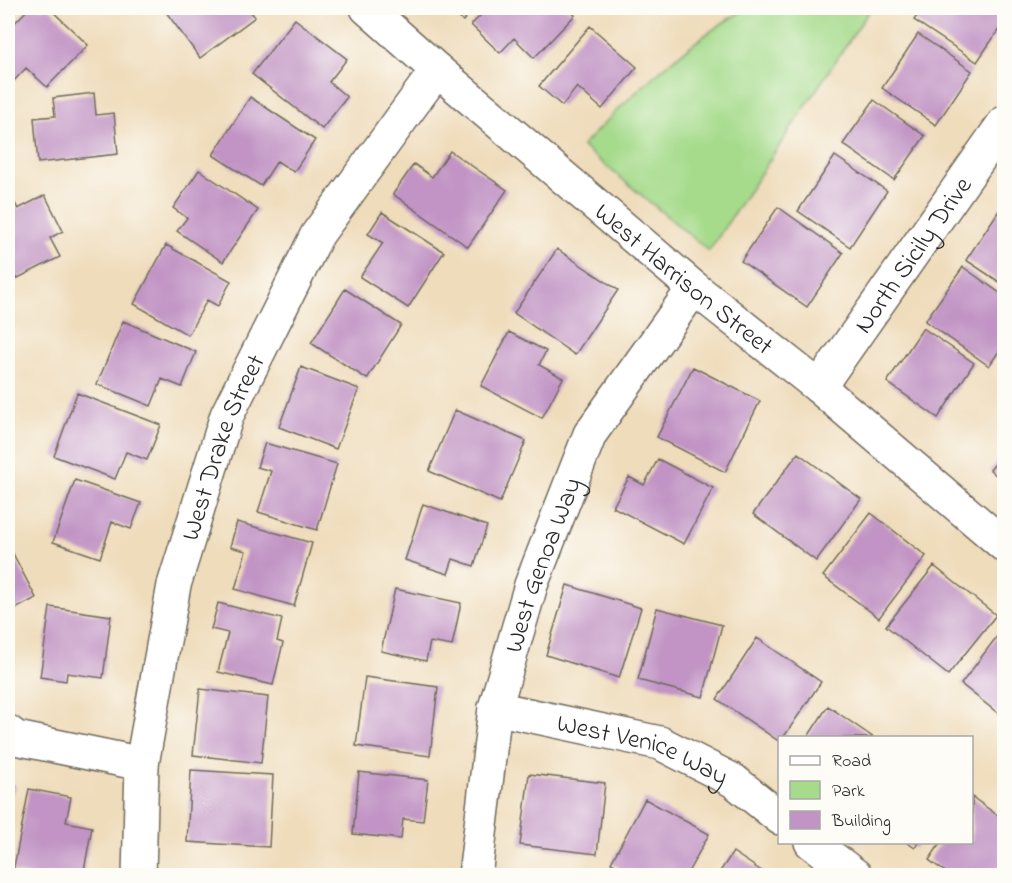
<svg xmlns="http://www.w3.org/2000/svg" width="1012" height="883" font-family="'Indie Flower',sans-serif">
	<rect width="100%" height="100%" fill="#fdfcf7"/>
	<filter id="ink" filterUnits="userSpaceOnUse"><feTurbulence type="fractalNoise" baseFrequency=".0167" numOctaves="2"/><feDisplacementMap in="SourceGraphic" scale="12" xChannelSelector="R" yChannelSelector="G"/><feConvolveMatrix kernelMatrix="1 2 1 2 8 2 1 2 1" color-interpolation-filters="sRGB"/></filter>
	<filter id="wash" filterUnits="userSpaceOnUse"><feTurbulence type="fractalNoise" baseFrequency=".008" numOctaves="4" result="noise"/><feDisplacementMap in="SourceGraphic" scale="24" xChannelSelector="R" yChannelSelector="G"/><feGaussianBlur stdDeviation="1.35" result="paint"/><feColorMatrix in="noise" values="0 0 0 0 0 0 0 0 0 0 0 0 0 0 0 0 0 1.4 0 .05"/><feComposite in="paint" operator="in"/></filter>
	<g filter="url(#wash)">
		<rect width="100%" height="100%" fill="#efdcbb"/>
		<path fill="#a6db8c" stroke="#68835c" stroke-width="1.5" d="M747,8H871L709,251L582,146C632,94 684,44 747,8Z"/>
		<g id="blocks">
			<path fill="#c194c5" d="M29,8H49L88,45L47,87L26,68L10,85L8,82V30Z
				M163,8H248L255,17L200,58Z
				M447,8H474L463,21Z
				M488,8H567L575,15L534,58L514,38L500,53L471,25Z
				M922,8H1004V22L977,62L914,20Z
				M295,19L347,59L329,82L347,97L322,129L252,74Z
				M590,26L637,67L602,109L577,87L562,106L539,86Z
				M918,34L972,71L936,125L882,88Z
				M94,93L96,115L114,113L118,154L38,163L34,118L55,116L53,98Z
				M250,97L315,140L294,172L277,161L261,186L213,155Z
				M874,100L925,136L894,180L843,144Z
				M450,151L507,190L468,247L393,194L414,164L432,177Z
				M835,156L887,191L850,247L798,211Z
				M199,170L258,210L223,262L177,231L187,218L173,208Z
				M45,195L63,231L50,238L60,257L16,279L8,263V197L11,196L18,209Z
				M1002,206L1004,207V285L966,260Z
				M778,207L843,253L807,307L741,261Z
				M382,212L444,252L408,308L360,277L383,243L368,234Z
				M166,245L231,281L218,306L207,300L188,335L134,304Z
				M557,249L618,290L575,355L514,313Z
				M963,267L1004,296V344L989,366L925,321Z
				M345,289L401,325L367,379L311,343Z
				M123,321L196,352L182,387L162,379L151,406L97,384Z
				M923,328L974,363L938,418L887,382Z
				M509,332L546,351L539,365L563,378L542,418L481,386Z
				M301,367L359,389L336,449L279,427Z
				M693,367L760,401L725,472L657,437Z
				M77,393L161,425L147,460L126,452L115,479L54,456Z
				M455,410L526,441L500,502L429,471Z
				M265,443L337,464L317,530L258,512L271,471L257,467Z
				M798,453L861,499L816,561L753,514Z
				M1004,453V482L990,470Z
				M658,459L713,488L684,544L613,507L629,477L644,485Z
				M75,480L141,503L131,529L112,522L100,558L53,542Z
				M423,504L487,526L474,566L453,559L448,574L405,560Z
				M871,513L926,556L879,618L823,576Z
				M237,522L312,543L294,606L235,589L246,551L230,547Z
				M8,544L36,598L8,613Z
				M934,566L996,615L948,675L886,626Z
				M567,585L641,608L619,678L546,655Z
				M395,589L461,603L452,646L430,642L426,661L381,651Z
				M218,603L282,619L277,641L283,643L273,685L218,672L228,633L211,629Z
				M50,607L111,616L103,678L67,673L66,681L40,677Z
				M657,608L722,625L703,697L638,680Z
				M1004,627V718L961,684Z
				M757,638L821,682L783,738H780V742L717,699Z
				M365,677L438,687L430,756L356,746Z
				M200,689L268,697L261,763L193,755Z
				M828,706L874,738H807Z
				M191,770L273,775L269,847L187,842Z
				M359,772L428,780L423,821L403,819L401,839L353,834Z
				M529,774L605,783L597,854L520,845Z
				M8,781L16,786L8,800Z
				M29,789L71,797L66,822L92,827L83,876H32L13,872Z
				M972,797L1004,820V872L1002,876H951L929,860L941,842H972Z
				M645,799L709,834L686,876H634L611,863Z
				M906,842H919L915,848Z
				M733,852L769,876H717Z"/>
		</g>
	</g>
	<g filter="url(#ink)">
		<use href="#blocks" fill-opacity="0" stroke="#70695d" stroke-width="1.5"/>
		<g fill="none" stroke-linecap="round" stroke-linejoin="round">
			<defs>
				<g id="minor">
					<path id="s1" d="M367,8L437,70L694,288L819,387L1004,545"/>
					<path id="s2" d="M819,387L1004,123"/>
					<path id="s3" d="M495,708L660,743L734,781L780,818"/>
					<path d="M8,732L16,738L142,764"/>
					<path d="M811,842L856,876"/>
					<path id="s4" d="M139,876L142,764L174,585L227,415L317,235L437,70"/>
					<path id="s5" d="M475,876L495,708L531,585L590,434L694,288"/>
				</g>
			</defs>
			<use href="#minor" stroke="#70695d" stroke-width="36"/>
			<use href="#minor" stroke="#fff" stroke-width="33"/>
		</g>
	</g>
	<g text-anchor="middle" stroke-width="4.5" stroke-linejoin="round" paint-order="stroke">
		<g font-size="26" fill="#2b2b2b" stroke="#fdfcf7">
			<text dy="9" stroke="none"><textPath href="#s2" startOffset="162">North Sicily Drive</textPath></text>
			<text dy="9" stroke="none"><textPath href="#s1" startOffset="417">West Harrison Street</textPath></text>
			<text dy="9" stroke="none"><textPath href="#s4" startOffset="440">West Drake Street</textPath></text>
			<text dy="9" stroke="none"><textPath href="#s5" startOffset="320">West Genoa Way</textPath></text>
			<text dy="9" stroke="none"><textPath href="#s3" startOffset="154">West Venice Way</textPath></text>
		</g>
	</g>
	<rect width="1012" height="883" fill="none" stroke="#fdfcf7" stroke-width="30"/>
	<rect x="778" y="736" width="195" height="108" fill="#fdfcf7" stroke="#a9a8a5" stroke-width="1.5"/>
	<rect x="790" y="756" width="30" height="9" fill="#ffffff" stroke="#a9a8a5" stroke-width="1.5"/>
	<text x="832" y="766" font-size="18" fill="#2b2b2b">Road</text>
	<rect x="790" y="781" width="30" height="18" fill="#a6db8c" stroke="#a9a8a5" stroke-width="1.5"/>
	<text x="832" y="796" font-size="18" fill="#2b2b2b">Park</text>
	<rect x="790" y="811" width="30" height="18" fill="#c194c5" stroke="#a9a8a5" stroke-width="1.5"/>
	<text x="832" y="826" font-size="18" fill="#2b2b2b">Building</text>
</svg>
